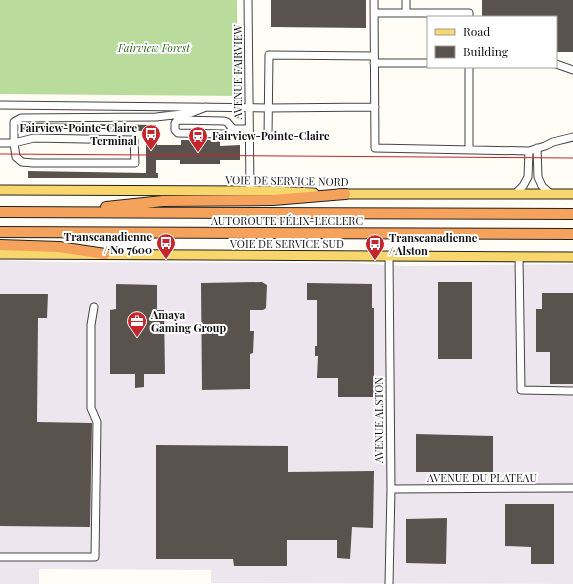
<svg xmlns="http://www.w3.org/2000/svg" width="573" height="584" font-family="'Playfair Display',serif">
	<rect width="100%" height="100%" fill="#fffdf5"/>
	<path fill="#eee6ef" d="M0,260L49,262L355,263L405,266L573,264V584L211,583V570L39,569V584H0Z"/>
	<path fill="#b9dc9c" d="M0,0H237L238,96L0,94Z"/>
	<path fill="#5a524d" d="M271,0H366V28L271,27Z
		M482,0H573V52H556V17H482Z
		M29,123L156,125L157,145H181V140H220V146L240,145V160H220V164H180V160H156V173H158V178H28V171L146,173V131L29,130Z
		M262,282L267,285L266,308L263,310H250V331H254L253,353L250,354V389L202,390L201,283Z
		M438,282H472V359H438Z
		M307,283L372,284V308H374V397H338V378H317L318,356H315V346H317V300H307Z
		M116,284L157,285V310H164L165,374H144V387L135,388V374H110V310L116,309Z
		M542,293H573V384H550V352H536V309H542Z
		M0,294H48L47,318H38L37,422L92,423L90,527L0,526Z
		M416,434L493,436V472H416Z
		M156,445L288,446V472L374,471L373,528L352,527L350,559L337,558V540H287V566H234L233,559H156Z
		M505,504H554V564H531V547L505,546Z
		M447,518L446,564L406,563V519Z"/>
	<g fill="none" stroke-linecap="round" stroke-linejoin="round">
		<defs>
			<path id="minor" d="M248,0L250,191
				M374,0L375,148L529,151L545,146L553,142L573,137
				M406,0V13H469V17
				M374,13H406
				M374,63H428
				M556,64L573,70
				M0,105L268,108L375,107
				M233,129L227,122L224,121L178,120L175,123V130L178,133L224,134L228,133L233,129H249
				M268,136L269,55L374,56
				M0,143H14L34,138L134,140L135,163H33L22,162L16,157L14,143V122L21,118L156,117L191,113L206,107
				M537,148L538,177L542,186L551,194
				M469,150V67
				M515,194L523,186L528,177L529,151
				M519,257L521,390L573,391
				M391,489L573,488
				M0,557H95L97,422L91,408V325L94,307
				M389,584L391,489L389,256"/>
			<path id="major" d="M0,190L272,191L314,193
				M338,194H573
				M0,254L573,257"/>
			<path id="highway" d="M106,207L163,201L273,200L345,194
				M0,212L573,214
				M0,232L573,234
				M0,245L59,247L105,254"/>
		</defs>
		<use href="#minor" stroke="#444" stroke-width="9"/>
		<use href="#major" stroke="#222" stroke-width="11"/>
		<use href="#highway" stroke="#222" stroke-width="12"/>
		<use href="#minor" stroke="#fff" stroke-width="7"/>
		<use href="#major" stroke="#f9d66b" stroke-width="9"/>
		<use href="#highway" stroke="#f5a25d" stroke-width="10"/>
		<path stroke="#c4262e" stroke-width="1" d="M0,154L573,158"/>
	</g>
	<defs>
		<symbol id="bus-pin" viewBox="-11 -11 22 30"><path d="M0 17L-7.5 6A9.5 9.5 0 1 1 7.5 6Z" fill="#c4262e" stroke="#fff"/><path d="M-5-6H5V4H4V6H2V4H-2V6H-4V4H-5ZM-3.5-4V0h7V-4ZM-3.5 1.2v1.5H-2V1.2ZM2 1.2v1.5H3.5V1.2Z" fill="#fff"/></symbol>
		<symbol id="station-pin" viewBox="-11 -11 22 30"><path d="M0 17L-7.5 6A9.5 9.5 0 1 1 7.5 6Z" fill="#c4262e" stroke="#fff"/><path d="M-3-6H3Q5-6 5-4V2Q5 4 3 4L4.5 6H3L1.5 4h-3L-3 6H-4.5L-3 4Q-5 4-5 2V-4Q-5-6-3-6ZM-3.5-4v3h7v-3ZM-3.5 1v1.5H-2V1ZM2 1v1.5H3.5V1Z" fill="#fff"/></symbol>
		<symbol id="office-pin" viewBox="-11 -11 22 30"><path d="M0 17L-7.5 6A9.5 9.5 0 1 1 7.5 6Z" fill="#c4262e" stroke="#fff"/><path d="M-6-3h4V-5.5h4V-3h4V5H-6ZM-1-4.5V-3h2v-1.5ZM-6 0V1H6V0Z" fill="#fff"/></symbol>
	</defs>
	<g fill-rule="evenodd">
		<use href="#bus-pin" x="140" y="123" width="22" height="30"/>
		<use href="#station-pin" x="187" y="125" width="22" height="30"/>
		<use href="#bus-pin" x="155" y="232" width="22" height="30"/>
		<use href="#bus-pin" x="364" y="233" width="22" height="30"/>
		<use href="#office-pin" x="126" y="310" width="22" height="30"/>
	</g>
	<g text-anchor="middle" stroke-width="4" stroke-linejoin="round" paint-order="stroke">
		<g font-size="11" font-style="italic" fill="#2f6b1f" stroke="#fff">
			<text x="154" y="52">Fairview Forest</text>
		</g>
		<g font-size="11" fill="#111" stroke="#fff">
			<text transform="translate(238 72) rotate(-90)" y="4">AVENUE FAIRVIEW</text>
			<text transform="translate(287 181) rotate(1)" y="4">VOIE DE SERVICE NORD</text>
			<text x="287" y="225">AUTOROUTE FÉLIX-LECLERC</text>
			<text x="287" y="248">VOIE DE SERVICE SUD</text>
			<text transform="translate(379 420) rotate(-90)" y="4">AVENUE ALSTON</text>
			<text x="482" y="482">AVENUE DU PLATEAU</text>
		</g>
		<g font-size="11" font-weight="bold" fill="#111" stroke="#fff" text-anchor="start">
			<text x="137" y="132" text-anchor="end">Fairview-Pointe-Claire<tspan x="137" dy="13">Terminal</tspan></text>
			<text x="212" y="140">Fairview-Pointe-Claire</text>
			<text x="152" y="241" text-anchor="end">Transcanadienne<tspan x="152" dy="13">/ No 7600</tspan></text>
			<text x="389" y="242">Transcanadienne<tspan x="389" dy="13">/ Alston</tspan></text>
			<text x="151" y="319">Amaya<tspan x="151" dy="13">Gaming Group</tspan></text>
		</g>
	</g>
	<rect x="427" y="16" width="130" height="52" fill="#ffffff" stroke="#a0a0a0"/>
	<rect x="435" y="29" width="20" height="6" fill="#f9d66b" stroke="#a0a0a0"/>
	<text x="463" y="36" font-size="12" fill="#111111">Road</text>
	<rect x="435" y="46" width="20" height="12" fill="#5a524d" stroke="#a0a0a0"/>
	<text x="463" y="56" font-size="12" fill="#111111">Building</text>
</svg>
